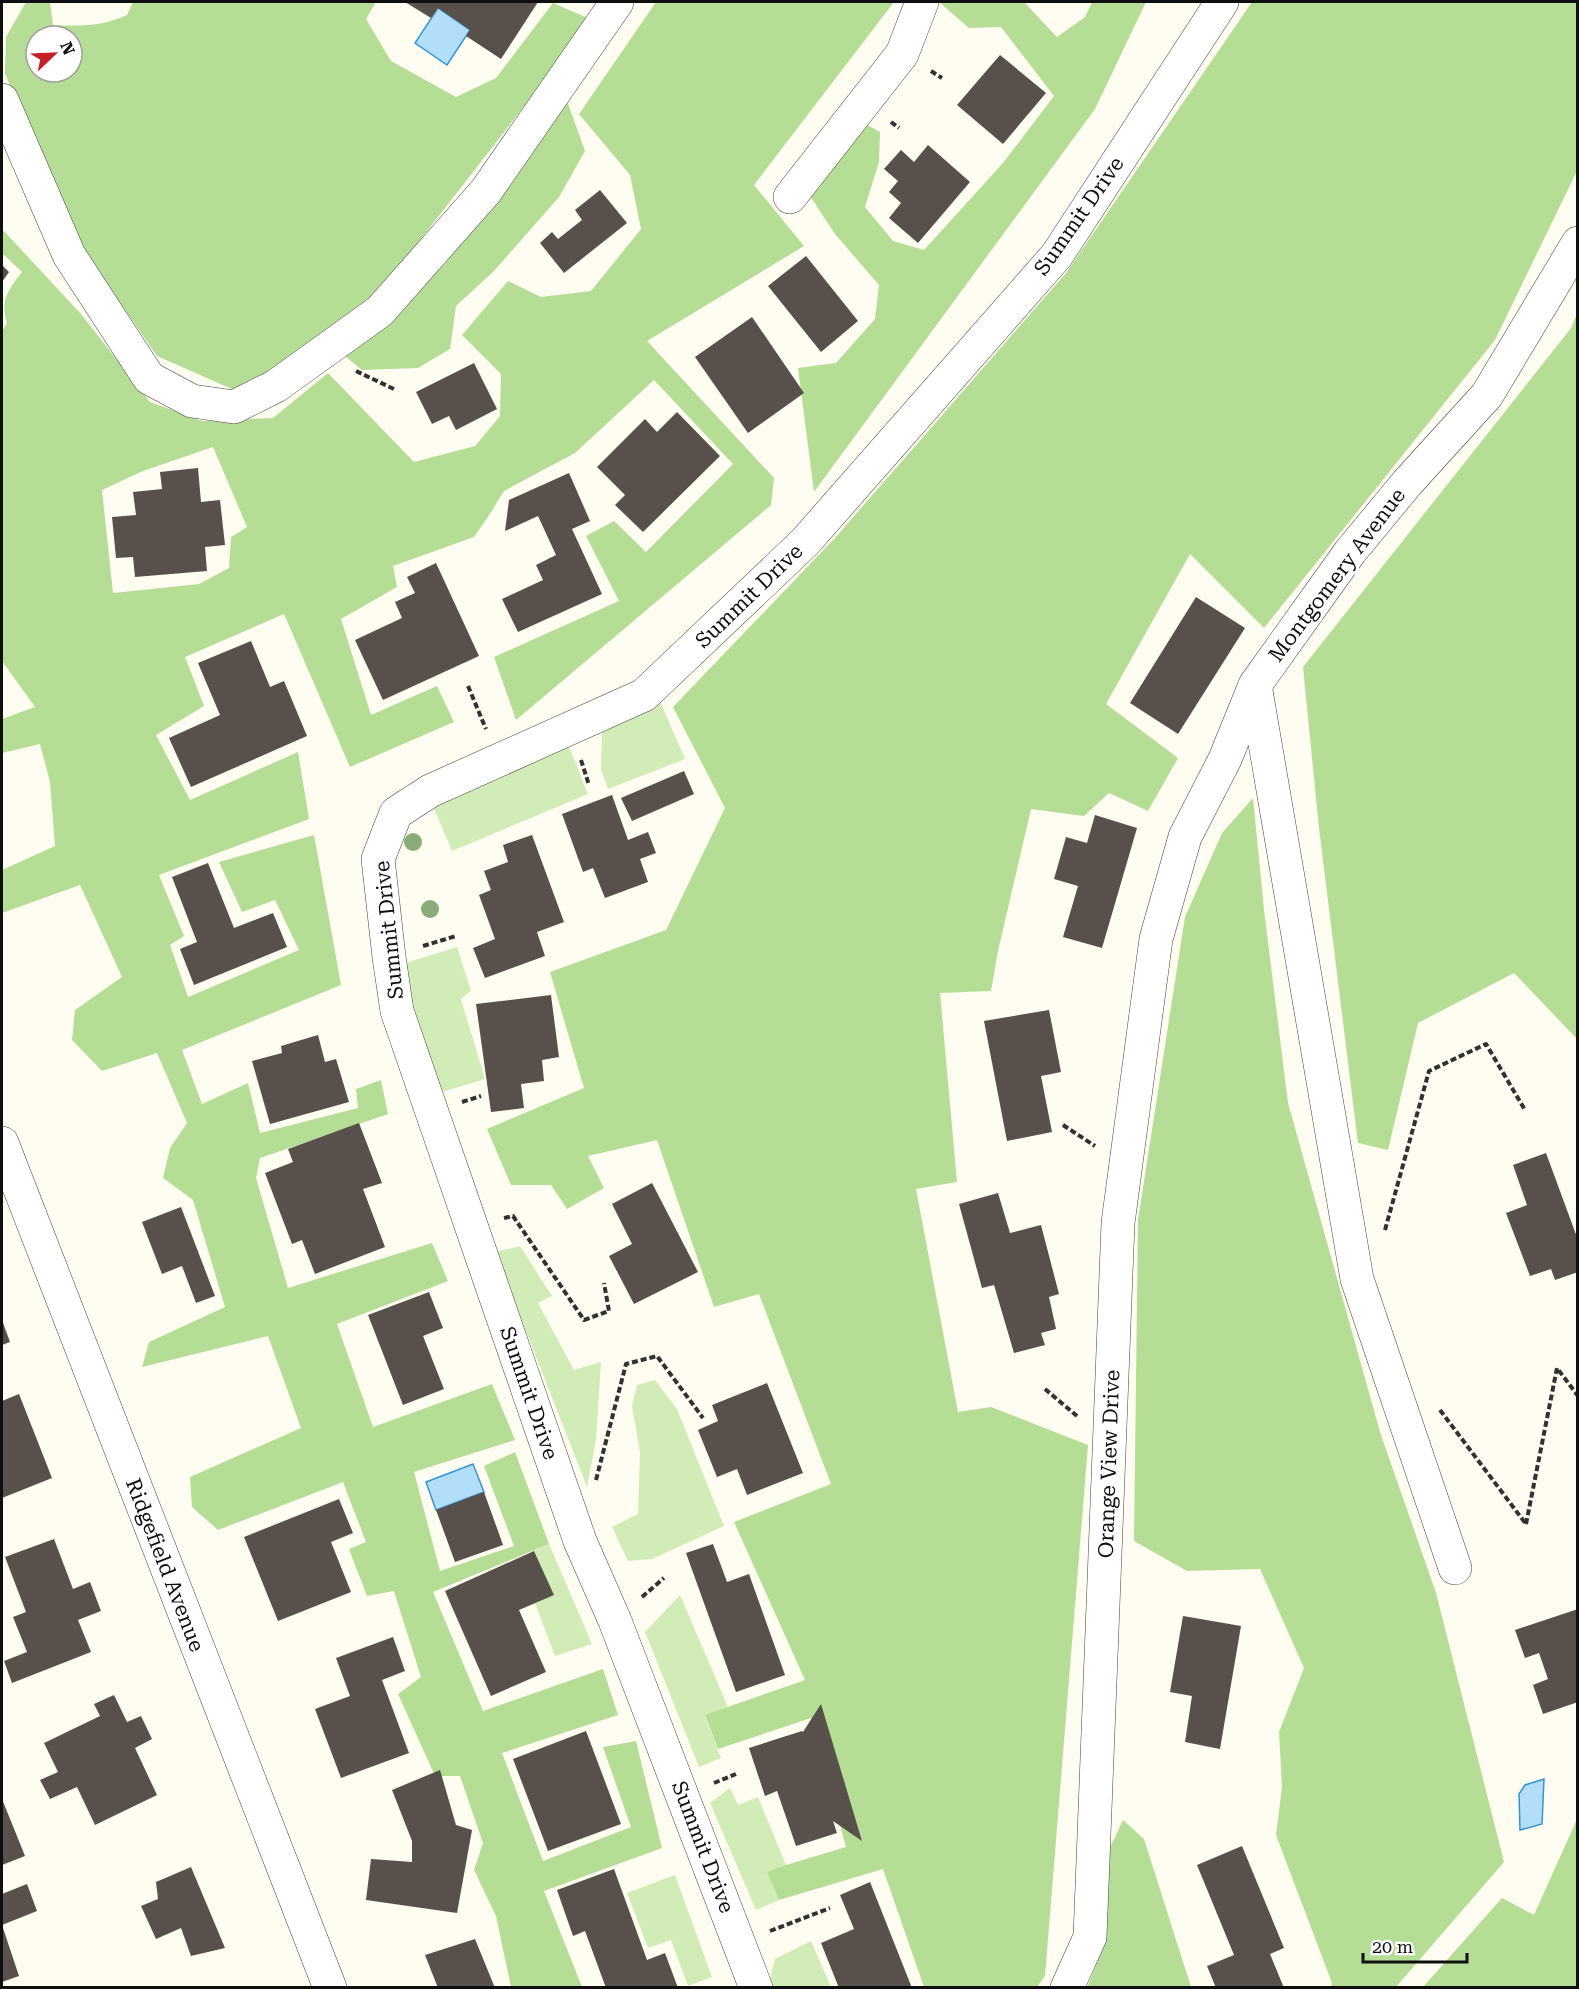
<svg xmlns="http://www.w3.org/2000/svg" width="1579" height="1989" font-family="'Roboto Serif',serif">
	<rect width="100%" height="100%" fill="#fffcf1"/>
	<path fill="#d2ecb8" d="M660,701L685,759L608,789L601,769L602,733L622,719Z
		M567,742L588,794L452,851L430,799Z
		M457,947L471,991L461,999L485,1079L439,1093L399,965Z
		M520,1246L552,1296L538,1303L574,1370L601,1362L596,1440L587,1487L495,1252Z
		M655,1380L677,1409L724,1526L652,1559L628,1561L612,1527L638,1514L640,1452L632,1406L637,1385Z
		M549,1544L592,1644L555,1656L535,1603L553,1595L534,1551Z
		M680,1595L728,1707L705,1716L721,1758L699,1767L645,1632Z
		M730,1788L738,1805L758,1797L786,1865L768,1873L779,1900L756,1910L710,1803Z
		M675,1875L712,1977L688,1986L671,1940L648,1948L627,1893Z
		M811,1941L831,1987H773L770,1979L775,1959Z"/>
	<path fill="#b6dd96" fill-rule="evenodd" d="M26,2H50L53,25C82,26 100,27 127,15L133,2H376L366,19L391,61L456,97L496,78L553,3L590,19L536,91L375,298L298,355L234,390L157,356L68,228L5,73L6,37ZM36,36H72V72H36Z
		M656,2H894L754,185L804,246L647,341L774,478L771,505L516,720L494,657L619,601L586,536L614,521L646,552L733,464L654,380L575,453L504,491L488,517L474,537L393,566L397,587L341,619L371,715L437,686L454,722L350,767L284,614L185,657L204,706L156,735L190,800L298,752L309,819L159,875L184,936L170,945L188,997L299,950L275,900L242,912L219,862L314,835L341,985L182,1050L202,1104L248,1083L260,1133L358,1108L356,1089L381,1080L388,1114L260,1158L256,1178L288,1288L432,1243L448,1281L337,1324L373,1427L492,1384L515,1440L414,1472L440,1571L514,1546L484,1466L515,1452L549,1544L433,1592L483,1711L603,1669L618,1715L502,1753L543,1861L631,1827L603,1747L636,1741L662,1848L544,1891L582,1987H511L496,1916L474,1870L483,1843L460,1776H435L398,1694L421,1677L394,1591L367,1596L349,1549L366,1542L343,1482L218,1530L192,1507L190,1477L301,1428L268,1336L142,1367L149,1342L225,1307L193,1200L163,1178L170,1148L187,1123L157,1053L102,1071L72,1040L75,1010L122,977L80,885L2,913V870L55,846L50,782L40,744L2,753V719L35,707L2,661V331L7,323C0,300 8,290 22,272L2,253V229L81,314L150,402L202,421L273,418L328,373L414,462L475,446L500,416L501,374L462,335L508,281L541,297L591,291L641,229L630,175L579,114ZM213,447L247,527L231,537L229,568L199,584L113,593L102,490L143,471Z
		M939,2H1024L1057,37L1085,17L1092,2H1146L1095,109L814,492L798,368L836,363L875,319L879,285L835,234L810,196L864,123L880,132L879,162L865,207L893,241L924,250L1003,163L1054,96L1001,27L969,28Z
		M1252,2H1577V171L1495,340L1264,628L1190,554L1106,704L1178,758L1148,811L1109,793L1084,816L1031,809L998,951L991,991L940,993L957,1182L916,1189L958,1412L991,1407L1088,1445L1045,1976L1037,1987H924L883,1869L779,1900L767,1872L786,1865L846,1847L811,1718L718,1749L705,1715L805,1680L734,1522L831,1484L759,1294L714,1307L657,1140L588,1156L604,1188L567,1209L551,1185H511L487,1129L584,1088L550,972L666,930L725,808L673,707L835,538L1066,273Z
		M566,98L585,151L559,197L494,271L456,306L450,349L418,368L362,370L345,356L444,265Z
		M1577,314V1039L1514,973L1418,1023L1388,1150L1358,1143L1319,828L1303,667L1571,328Z
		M1253,798L1264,910L1288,1103L1380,1432L1436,1593L1504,1862L1396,1987H1331L1332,1983L1276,1835L1282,1787L1279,1732L1304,1668L1260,1569L1187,1571L1134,1541L1138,1220L1185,917L1222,833Z
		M1577,1819V1987H1423L1502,1898L1534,1915Z
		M1123,1820L1144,1839L1191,1987L1087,1988L1105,1943L1107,1854Z"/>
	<path fill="#b3def9" stroke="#3694d3" stroke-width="1.5" d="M438,8L470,30L447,65L415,43Z
		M473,1464L484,1492L436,1510L426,1482Z
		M1544,1779L1542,1824L1520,1830L1519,1794L1525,1785Z"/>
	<path fill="#58504b" d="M405,2H538L501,59L466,36L470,30L438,8L431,18Z
		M1000,55L1046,93L1003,144L957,105Z
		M928,145L970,182L918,243L889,218L901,203L889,192L898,181L884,169L901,150L914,162Z
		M600,190L627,223L564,273L540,243L552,232L558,239L582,220L575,210Z
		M806,256L858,321L821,352L768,286Z
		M2,265L9,272L2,282Z
		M752,317L804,393L748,433L695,357Z
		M474,363L497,409L456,430L449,416L432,424L416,392Z
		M677,412L720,456L643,532L615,505L625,495L597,467L645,419L657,432Z
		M198,468L201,502L220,500L225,545L205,547L207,571L135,577L133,557L116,558L112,517L136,515L133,492L162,489L160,472Z
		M569,473L590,521L572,529L602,594L518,632L502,599L543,580L536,565L556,555L538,516L505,531L509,500Z
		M436,563L479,656L383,700L355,640L402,618L395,602L415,593L407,577Z
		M1196,597L1245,628L1178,734L1130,703Z
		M251,641L270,687L284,681L307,736L191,787L169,738L220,715L198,663Z
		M684,771L694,794L632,821L621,798Z
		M612,795L628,840L648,832L656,853L640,859L648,882L605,898L593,868L583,872L562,814Z
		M1095,815L1137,828L1102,948L1063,937L1078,886L1054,879L1066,837L1087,843Z
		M532,835L564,922L537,932L545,956L485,978L473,948L495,939L479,895L491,890L484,871L508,862L503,845Z
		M208,863L234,928L273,913L287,947L194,985L180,949L197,942L172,877Z
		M551,995L559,1057L542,1060L544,1081L521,1084L524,1108L491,1112L476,1004Z
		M1049,1010L1061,1072L1041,1076L1052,1132L1007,1141L984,1021Z
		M318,1035L325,1062L336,1059L349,1102L270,1124L252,1061L282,1053L281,1046Z
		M359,1123L382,1183L363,1189L385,1247L315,1274L302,1240L292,1244L265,1173L293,1162L288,1149Z
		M1546,1153L1578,1240V1272L1555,1280L1551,1269L1530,1276L1506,1213L1527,1205L1513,1165Z
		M652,1183L698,1272L634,1304L609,1256L632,1244L612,1204Z
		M998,1193L1010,1233L1041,1225L1059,1294L1049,1297L1056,1329L1041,1333L1045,1345L1014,1353L994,1285L982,1288L959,1204Z
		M181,1207L215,1296L196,1303L182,1266L162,1274L142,1222Z
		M429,1292L443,1328L423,1336L444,1389L403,1405L368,1315Z
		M2,1320L10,1342L2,1345Z
		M767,1383L803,1473L747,1495L737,1469L717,1477L698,1430L718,1421L712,1405Z
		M19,1394L52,1478L2,1498V1401Z
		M484,1492L503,1545L455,1562L436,1510Z
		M339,1499L353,1533L331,1542L351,1592L278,1621L244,1537Z
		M54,1539L73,1589L90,1582L101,1611L78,1620L91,1652L12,1683L4,1661L27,1652L13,1617L26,1612L5,1557Z
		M713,1544L727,1582L749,1574L785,1675L736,1692L686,1553Z
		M534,1551L554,1595L519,1610L546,1672L491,1696L445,1591Z
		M1578,1609V1702L1543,1714L1533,1685L1548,1679L1539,1653L1525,1658L1515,1630Z
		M1183,1616L1241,1626L1220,1749L1185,1742L1192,1696L1170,1692Z
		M393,1637L405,1671L382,1680L409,1753L341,1778L315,1709L350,1696L336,1658Z
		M114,1695L127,1722L141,1716L152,1739L135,1748L157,1795L95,1825L77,1787L50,1799L40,1780L58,1772L44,1743L100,1716L94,1704Z
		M821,1704L862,1841L833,1821L837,1833L796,1846L777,1791L765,1796L749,1748L802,1731L803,1732Z
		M586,1731L621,1824L548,1851L513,1759Z
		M440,1770L456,1825L472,1830L457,1913L366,1900L371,1859L412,1862V1841L392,1790Z
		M2,1799L25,1856L2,1865Z
		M1242,1846L1284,1948L1270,1954L1284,1988H1216L1207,1966L1234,1955L1197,1865Z
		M191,1867L225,1948L191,1956L181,1928L156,1939L141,1906L158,1899L156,1882Z
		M614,1869L647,1960L665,1953L678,1988H606L585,1931L573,1936L557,1890Z
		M870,1882L912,1988H839L821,1943L854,1929L840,1895Z
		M27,1884L37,1911L2,1925V1894Z
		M2,1925L19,1976L2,1982Z
		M475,1939L495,1988H438L425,1955Z"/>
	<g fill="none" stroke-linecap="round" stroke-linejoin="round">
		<defs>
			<path id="minor" d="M2,100L69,255L149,378L192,401L234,407L276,386L380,311L486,191L617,2
				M790,197L902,54L922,2
				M1255,685L1357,1279L1455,1568
				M2,1143L330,1988
				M756,1988L615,1621L580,1541L397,1011L389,957L378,859L396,813L430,791L644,695L805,542L1057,255L1222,2
				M1067,1988L1090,1937L1118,1223L1156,939L1185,837L1225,759L1255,685L1350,552L1407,483L1487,395L1578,243"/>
		</defs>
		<use href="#minor" stroke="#424242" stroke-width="34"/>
		<path stroke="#313131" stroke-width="4" stroke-dasharray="6 3" stroke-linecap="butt" d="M931,71L942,78
			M891,122L899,128
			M356,371L396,390
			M468,686L486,729
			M581,760L589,785
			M423,946L456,936
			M462,1102L481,1096
			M1063,1125L1095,1146
			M504,1218L513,1216L584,1320L609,1311L604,1283
			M1385,1230L1429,1071L1486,1044L1525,1110
			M1045,1389L1077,1416
			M1440,1410L1526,1524
			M596,1480L626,1364L657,1356L703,1418
			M1526,1524L1557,1368L1578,1396
			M642,1597L664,1578
			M714,1783L736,1774
			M770,1931L830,1908"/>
		<use href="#minor" stroke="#fff" stroke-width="33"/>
	</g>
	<g fill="#8aac7b">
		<circle cx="413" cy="842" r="9"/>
		<circle cx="430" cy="909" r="9"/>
	</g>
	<g text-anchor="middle" stroke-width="6" stroke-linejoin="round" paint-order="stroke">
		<g font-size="21" fill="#0f0f0f" stroke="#fff">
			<text transform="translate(1079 216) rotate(-55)" y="7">Summit Drive</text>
			<text transform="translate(1337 575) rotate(-53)" y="7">Montgomery Avenue</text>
			<text transform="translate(749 596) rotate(-44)" y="7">Summit Drive</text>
			<text transform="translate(389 930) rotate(-96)" y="7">Summit Drive</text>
			<text transform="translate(529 1393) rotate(71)" y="7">Summit Drive</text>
			<text transform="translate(1109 1464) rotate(-88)" y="7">Orange View Drive</text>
			<text transform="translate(165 1565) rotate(69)" y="7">Ridgefield Avenue</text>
			<text transform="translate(703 1847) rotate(69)" y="7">Summit Drive</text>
		</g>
	</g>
	<rect width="1579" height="1989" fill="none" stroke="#0f0f0f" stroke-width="6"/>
	<g transform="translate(54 54) rotate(67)"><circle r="28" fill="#ffffff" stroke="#9f9f9f" stroke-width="1.5"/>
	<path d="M0-4.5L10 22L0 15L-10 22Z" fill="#c62027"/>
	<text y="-9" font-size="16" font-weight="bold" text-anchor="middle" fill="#0f0f0f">N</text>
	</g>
	<path d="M1363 1953v9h104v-9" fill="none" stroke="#0f0f0f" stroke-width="3"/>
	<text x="1372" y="1953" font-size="18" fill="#0f0f0f" stroke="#ffffff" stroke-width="4.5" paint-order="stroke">20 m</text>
</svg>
